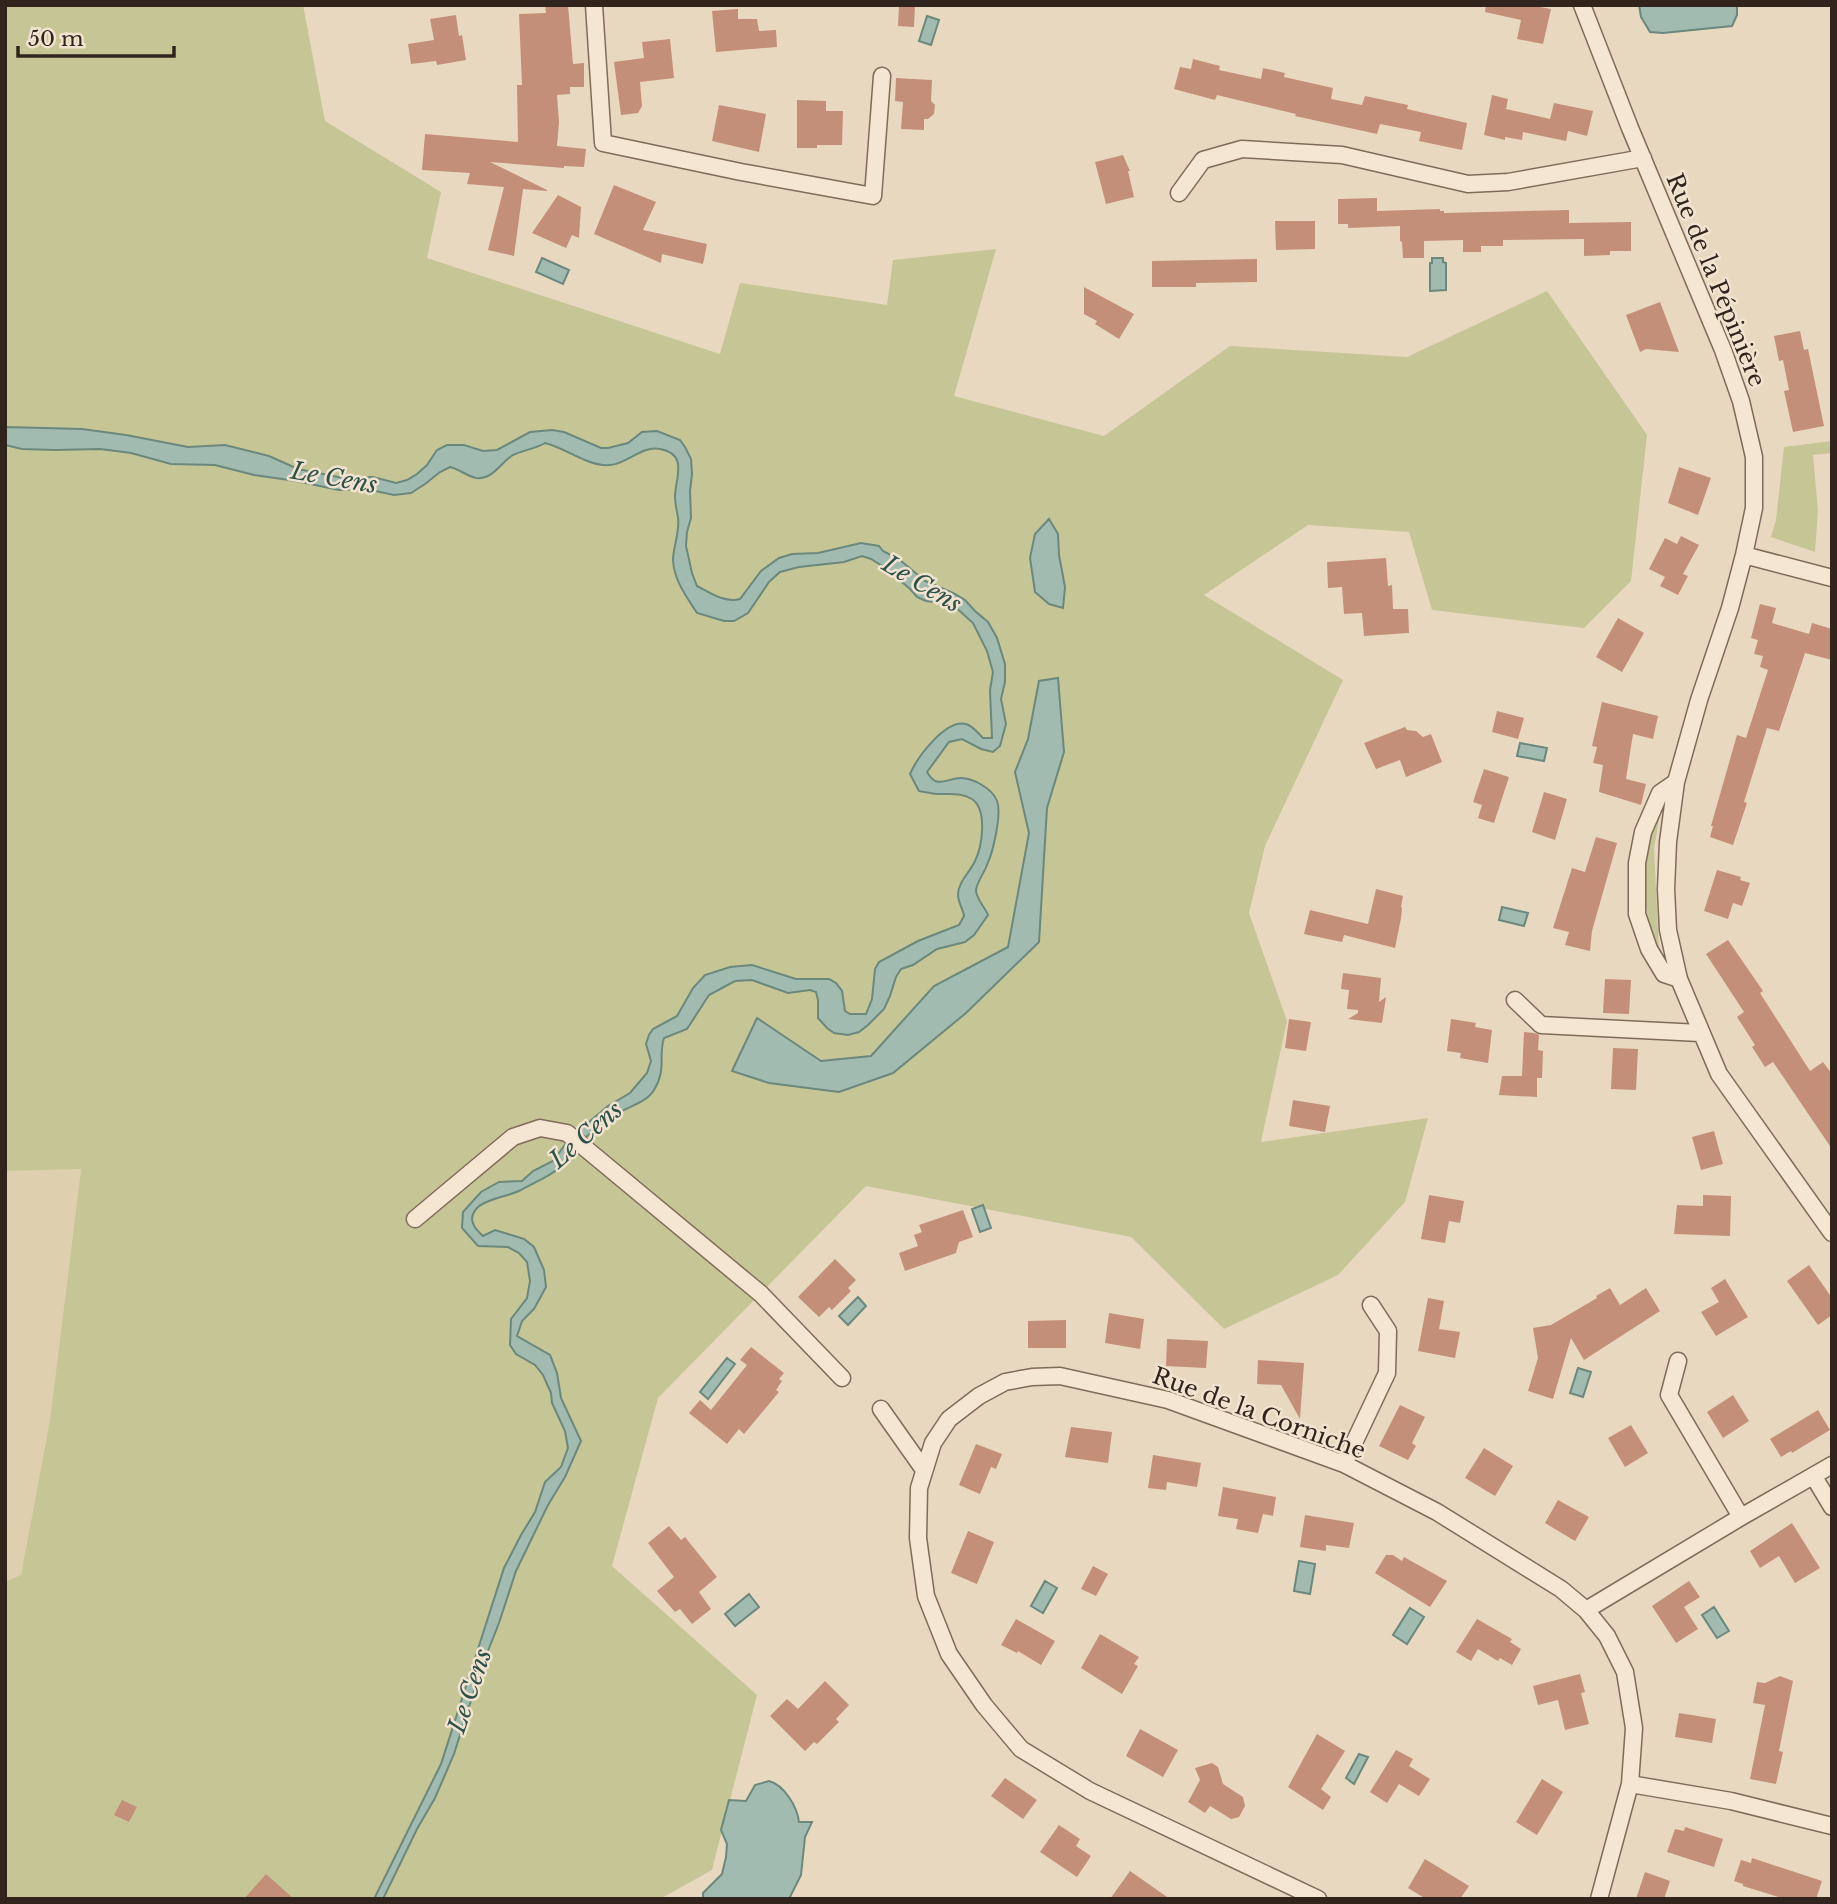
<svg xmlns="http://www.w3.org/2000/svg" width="1837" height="1904" font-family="'Libre Baskerville',serif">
	<rect width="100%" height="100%" fill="#e9d8c0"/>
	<path fill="#ded0ae" d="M81,1168L50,1420L21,1576L5,1582V1171Z"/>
	<path fill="#c6c595" d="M5,5H303L325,121L441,192L427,258L720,354L740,283L887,305L893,260L996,249L954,396L1104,436L1230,346L1407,357L1547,291L1647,435L1631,581L1584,628L1432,610L1409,532L1308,525L1204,595L1343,680L1265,846L1249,913L1287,1021L1261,1142L1428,1118L1405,1202L1338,1275L1224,1329L1131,1237L866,1186L658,1398L612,1566L757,1695L712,1870L660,1899H5V1582L21,1575L50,1420L81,1169L5,1171Z
		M1832,441V453L1813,455L1818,511L1815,552L1771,537L1776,520L1784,447Z
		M1660,815L1654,848L1659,951C1644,922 1640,872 1649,841C1651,832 1656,824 1660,815Z"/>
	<path fill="#a2bbb1" stroke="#6b887d" stroke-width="2" d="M1639,5H1737V15L1732,26L1663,33L1650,32L1641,17Z
		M927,16L939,20L931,45L919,41Z
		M542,258L569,270L563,284L536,272Z
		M1432,258H1443V262L1446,263V290L1430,291V263H1432Z
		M5,427L82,429L126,435L188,447L225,445L269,456L298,469L343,478L373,477L396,483L407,480L417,474L427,465L437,450L447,445H464L483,451L497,450L530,432L552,430L564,432L601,448H608L628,443L642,432L657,431L680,440L685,447L691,459L692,474L690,491L691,518L687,532L686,546L692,573L697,586C711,593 724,603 740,599L761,571L779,558L792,554L818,553L861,543L879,546L883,551L900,560L925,581L953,593L965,600L975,611L988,622L997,638L1005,664V682L1001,699L1006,724L1000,746L993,752L981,749L962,739L949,742L927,772C937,790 947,778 961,778C973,778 993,789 997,801C1002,814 993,852 987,865C984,873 977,882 976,890C976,899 985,907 988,915L974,935L965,942L937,949L913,965L901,969L896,977L890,996L884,1009L868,1025L859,1032L848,1035L834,1033L827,1028L818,1018V1000L816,992L810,990L788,993L752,980L735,981L709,995L687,1029L664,1038C658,1056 667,1069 654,1090C647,1102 630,1106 618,1113C603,1122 588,1134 576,1147C570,1154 565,1162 559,1168C549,1177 533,1183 521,1190C510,1196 485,1199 477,1208C467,1219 474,1228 483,1236L495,1230L524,1239L534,1247L544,1270L546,1287L534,1309L522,1321L517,1336L550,1355L557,1373L561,1398L581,1441L565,1477L548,1505L516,1571L499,1623L482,1666L454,1754L435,1798L417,1829L383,1899H374L441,1764L504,1568L521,1535L535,1512L545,1482L561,1467L568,1448L565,1431L552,1403L551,1393L543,1375L535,1365L516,1354L510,1345L511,1319L527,1298L530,1281L527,1262L519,1253L508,1247L478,1246L462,1228L463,1212L481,1192L499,1182L522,1181L533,1171L553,1161L570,1138L608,1106L630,1093L647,1073L651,1061L646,1044L649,1035L653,1029L677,1016L693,988L705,975L730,967L752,965L796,979H829L836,983L842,991L845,1011L850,1014H866L872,999L875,969L879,962L918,941L959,925L964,916C963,909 958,902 958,895C958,882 970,872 975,861C982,847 988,810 972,799C962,793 952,794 941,794C933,794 926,792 919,791L910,774C917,758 945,719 966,724C973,726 978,733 983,738H992L990,690L993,672L987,651L973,623L952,604L926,601L917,597L910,589L887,569L871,559L862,556L844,562L799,567L780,572L769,582L748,613L734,621H724L697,613C687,597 674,581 673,560C673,547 680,532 678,518C677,510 675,505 675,497C675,479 689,454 660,449C642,445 627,464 610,465C588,467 566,448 545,443C535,449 523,450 513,455C501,462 493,480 476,478C467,476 459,469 450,467L440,472L425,484L411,493L394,495L366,489L339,490L296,481L254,475L215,465L171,464L131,453L116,451L100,449L55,450L22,449L5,445Z
		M1049,519L1058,534L1059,555L1065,587L1063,608L1049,604L1035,592L1030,558L1035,534Z
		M1058,678L1064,752L1047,808L1039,942L966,1013L893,1073L839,1092L769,1083L732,1071L757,1018L821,1061L871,1056L934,986L1008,947L1029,833L1015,772L1028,739L1039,681Z
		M1520,743L1547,748L1544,761L1517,756Z
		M1502,907L1528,913L1524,926L1499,920Z
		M983,1205L991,1228L980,1232L972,1209Z
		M858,1297L866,1306L848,1325L839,1316Z
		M727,1358L735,1364L708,1399L700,1392Z
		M1578,1368L1591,1372L1583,1397L1570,1393Z
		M1299,1561L1315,1564L1310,1594L1294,1591Z
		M1045,1581L1057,1588L1043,1613L1031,1606Z
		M749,1594L759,1607L735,1626L725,1614Z
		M1714,1607L1729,1631L1717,1638L1702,1615Z
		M1410,1608L1424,1617L1407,1644L1393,1635Z
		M1359,1754L1368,1757L1354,1784L1346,1778Z
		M769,1781C784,1785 797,1806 799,1822H812L805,1837L801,1875L789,1899H703V1893L722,1874L726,1857L727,1844L721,1830L729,1800L746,1801L755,1785Z"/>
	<path fill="#c48f79" d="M545,5H568L573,64L584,63V87H570V94L557,95L559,122L557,146L586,149L584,167L564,166V168L490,162L547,190V191L523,189L514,256L488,250L504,187L467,184L470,173L422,170L425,134L518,142L517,85H522L519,14L546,13Z
		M899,5H915L914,27L898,26Z
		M1486,5H1530L1551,9L1543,44L1517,39L1521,20L1485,12Z
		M738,9V19H757L759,31L776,30L777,47L716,52L712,11Z
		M456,15L459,36L462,35L466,60L437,65L436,61L411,64L408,44L434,40L430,19Z
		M670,39L674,78L640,82L642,106L638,113L621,115L614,62L644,58L642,42Z
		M1193,59L1220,66L1219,70L1261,79L1263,68L1285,73L1284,77L1333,88L1331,99L1362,105L1365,96L1408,105L1407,109L1467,123L1462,150L1419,141L1421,132L1380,124L1377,134L1295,116L1296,114L1217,95L1215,100L1174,89L1180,67L1191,69Z
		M896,78L932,80L931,101L935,105L934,114L928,119H924V130L901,129L903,102L895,101Z
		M1492,95L1508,99L1506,109L1550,119L1554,103L1593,111L1587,136L1568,131L1566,141L1523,132L1522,140L1505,137V140L1484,135Z
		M797,100L826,101V111H843L842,145H817V148H797Z
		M719,105L766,114L759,152L712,141Z
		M1123,155L1130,171H1128L1134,197L1106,204L1095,162Z
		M614,185L656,202L643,230L707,244L703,264L662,254L661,263L594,234Z
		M558,195L581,207L579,238L572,235L566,248L532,233Z
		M1377,198V211L1440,209V211H1444V213L1569,210V223L1631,222V251H1610V255L1584,256V239L1503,240V246H1481V252H1463V240L1424,241V258H1403L1402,242L1400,241V226L1348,228V224H1338V199Z
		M1275,221H1315V249L1276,250Z
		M1257,259V282L1196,283V287H1152V261Z
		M1084,287L1134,314L1119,339L1095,324L1097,321L1084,314Z
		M1660,302L1679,352L1646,349L1640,352L1626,315Z
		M1800,331L1804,350L1808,349L1824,426L1793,432L1784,391L1789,390L1783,360L1779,361L1774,336Z
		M1679,467L1711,478L1698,515L1668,503Z
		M1681,536L1699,545L1683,574L1688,576L1678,595L1660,586L1665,577L1649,569L1665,538L1677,544Z
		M1386,558L1388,586L1392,585L1393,609H1408L1409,633L1364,636L1362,613L1344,614L1342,587L1328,588L1327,562Z
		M1760,604L1776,608L1772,623L1809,634L1812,623L1832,629V660L1805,653L1779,731L1767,728L1744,802L1747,803L1733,845L1710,837L1713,826H1711L1737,735L1746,738L1768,670L1760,667L1763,656L1754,654L1758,640L1751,638Z
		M1618,618L1644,633L1622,672L1596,657Z
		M1602,702L1658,716L1653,739L1633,734L1626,779L1646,784L1641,805L1599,792L1603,765L1593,763L1597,747L1592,746Z
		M1497,711L1524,718L1518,739L1492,732Z
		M1405,727L1407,730L1416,731L1423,737L1431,734L1442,762L1406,777L1400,760L1376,769L1364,743Z
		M1484,769L1509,777L1494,823L1478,818L1482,805L1473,802Z
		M1544,792L1567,799L1555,840L1532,832Z
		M1596,837L1617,843L1592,931L1590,951L1565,945L1569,932L1553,928L1572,868L1585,872Z
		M1717,870L1741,877L1740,880L1750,883L1742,906L1733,903L1728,919L1704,911Z
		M1376,889L1403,896L1401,907L1402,908L1401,918L1395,948L1344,935L1342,942L1304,934L1310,910L1368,924Z
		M1728,940L1763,991L1760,993L1810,1071L1823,1062L1832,1074V1149L1773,1062L1765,1067L1752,1047L1755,1045L1737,1017L1744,1012L1706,954Z
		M1343,973L1381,978L1379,1002L1386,997L1382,1023L1348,1019L1358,1013V1010L1347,1009L1349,990L1341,989Z
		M1605,979L1631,980L1629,1014L1603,1013Z
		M1289,1019L1311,1022L1306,1051L1285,1048Z
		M1451,1019L1476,1023L1475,1027L1492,1030L1488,1063L1460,1058L1461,1053L1447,1051Z
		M1524,1032L1534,1033L1539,1035L1538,1050L1543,1051L1542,1078H1537V1097L1499,1095L1502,1076H1522Z
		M1613,1048L1638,1049L1636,1090L1611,1089Z
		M1293,1100L1330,1106L1325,1132L1289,1126Z
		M1714,1131L1723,1164L1701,1170L1692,1137Z
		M1429,1195L1464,1201L1460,1223L1449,1221L1445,1243L1421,1239Z
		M1703,1195L1731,1196L1730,1236L1674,1234L1677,1205L1703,1206Z
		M963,1210L973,1237L959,1242L956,1253L905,1271L899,1253L918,1246L914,1235L922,1232L919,1225Z
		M835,1259L856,1280L848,1288L851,1291L832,1310L829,1307L819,1317L798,1297Z
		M1809,1265L1832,1298V1315L1818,1325L1787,1281Z
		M1725,1279L1748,1317L1716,1336L1701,1312L1719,1302L1711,1288Z
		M1610,1288L1620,1305L1646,1288L1660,1311L1584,1360L1571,1338L1553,1399L1528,1391L1538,1358L1533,1328L1551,1325L1597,1298L1596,1296Z
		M1428,1298L1444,1301L1439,1329L1460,1332L1455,1358L1418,1351Z
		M1109,1313L1144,1319L1140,1349L1105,1343Z
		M1066,1320V1348H1028V1321Z
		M1167,1339L1208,1341L1206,1368L1166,1366Z
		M751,1347L784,1373L779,1379L782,1381L776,1390L779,1392L744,1434L739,1429L727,1444L689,1413L700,1400L711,1410L747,1365L740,1360Z
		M1258,1360L1304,1363L1300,1419L1281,1385L1257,1384Z
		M1733,1395L1749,1421L1723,1438L1707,1412Z
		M1400,1405L1425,1417L1412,1443L1416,1446L1408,1460L1379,1446Z
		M1818,1410L1830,1430L1792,1453L1791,1451L1781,1457L1770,1439Z
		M1631,1425L1648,1453L1625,1467L1608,1438Z
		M1071,1427L1112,1432L1108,1463L1065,1457Z
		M976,1444L1002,1454L996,1469L991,1467L980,1494L959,1485Z
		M1484,1448L1513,1466L1495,1496L1465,1478Z
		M1153,1455L1201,1463L1197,1487L1167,1482L1166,1490L1148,1488Z
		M1223,1487L1276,1497L1273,1516L1263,1514L1258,1533L1236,1529L1238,1519L1218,1516Z
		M1558,1500L1589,1517L1575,1541L1545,1523Z
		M1305,1515L1354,1523L1349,1548L1326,1545V1551L1300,1547Z
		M1792,1523L1820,1568L1795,1583L1779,1556L1760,1568L1750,1551Z
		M669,1526L681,1540L685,1537L717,1577L699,1592L711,1609L692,1624L680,1609L675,1612L657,1591L674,1577L648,1543Z
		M968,1531L994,1542L977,1584L951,1573Z
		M1386,1555H1393L1402,1561L1404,1557L1447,1581L1430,1607L1375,1573Z
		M1093,1566L1108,1574L1096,1596L1081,1589Z
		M1689,1581L1700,1597L1684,1607L1698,1629L1676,1643L1652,1606Z
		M1016,1619L1055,1641L1041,1665L1018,1651L1017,1653L1001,1645Z
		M1477,1619L1512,1639L1510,1642L1521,1649L1512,1665L1500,1658L1498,1661L1478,1649L1471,1661L1456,1652Z
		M1100,1634L1139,1657L1134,1664L1138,1666L1122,1694L1081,1668Z
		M1580,1674L1585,1692L1581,1693L1589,1724L1565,1730L1558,1700L1538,1705L1533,1686Z
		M1780,1676L1793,1681L1779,1751L1783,1752L1776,1784L1750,1779L1765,1705L1753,1703L1757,1682L1765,1683Z
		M825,1681L849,1705L836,1719L839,1722L817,1744L814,1742L805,1751L770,1716L787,1699L798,1709Z
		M1679,1713L1716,1719L1712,1743L1675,1737Z
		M1140,1729L1178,1750L1163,1777L1126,1756Z
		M1317,1734L1345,1751L1321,1789L1331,1797L1323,1810L1288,1787Z
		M1396,1750L1413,1759L1409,1766L1430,1779L1419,1796L1399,1784L1387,1803L1370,1792Z
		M1212,1763L1218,1767L1223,1784L1243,1797L1245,1806L1239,1817L1231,1819L1210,1806L1205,1813L1188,1802L1200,1780L1195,1768Z
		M1005,1778L1037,1800L1023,1819L991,1796Z
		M1542,1779L1563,1792L1537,1835L1516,1822Z
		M122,1800L137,1807L129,1822L114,1815Z
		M1059,1825L1080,1839L1076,1846L1091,1856L1077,1877L1040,1852Z
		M1685,1827L1723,1839L1714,1867L1667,1852L1675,1829L1684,1831Z
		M1752,1858L1822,1881L1816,1899H1785L1743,1886V1884L1734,1881L1741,1860L1751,1863Z
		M1425,1859L1469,1886L1460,1899H1426L1408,1888Z
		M1130,1871L1170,1899H1110Z
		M1645,1872L1670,1881L1664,1899H1636Z
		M266,1874L294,1899H244Z"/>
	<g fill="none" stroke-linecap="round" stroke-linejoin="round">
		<defs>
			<path id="street" d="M594,5L603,143L741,172L873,196L882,76
				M1582,5L1630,128L1723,350L1741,401L1754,457V508L1744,555L1730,608L1699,700L1676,782L1668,842L1666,889L1668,930L1679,979L1719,1074L1832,1233
				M1179,193L1203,160L1242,149L1342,155L1468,184L1508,182L1643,158
				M1744,555L1832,578
				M1676,782L1660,793L1643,832L1637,863V914L1649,949L1664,974L1679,979
				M1515,1000L1541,1025L1700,1033
				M415,1219L513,1137L540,1128L567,1133L761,1294L842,1378
				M1678,1361L1669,1395L1741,1517
				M881,1409L924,1470
				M1344,1464L1387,1373L1388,1331L1371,1305
				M1814,1477L1832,1507
				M1586,1610L1741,1517L1832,1465
				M1630,1784L1731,1801L1832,1826
				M1318,1899L1090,1791L1021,1749L984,1705L949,1654L926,1596L918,1538L919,1488L933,1443L949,1419L979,1396L1005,1382L1032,1377L1060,1376L1168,1400L1344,1464L1437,1512L1561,1589L1586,1610L1607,1636L1625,1672L1634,1728L1630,1784L1599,1899"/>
		</defs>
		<use href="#street" stroke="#806a5a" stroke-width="19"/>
		<use href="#street" stroke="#f5e6d2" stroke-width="16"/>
	</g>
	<g text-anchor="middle" stroke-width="5" stroke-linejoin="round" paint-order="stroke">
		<g font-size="23" fill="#31241d" stroke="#f1e3cf">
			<text transform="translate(1716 280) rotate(68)" y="8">Rue de la Pépinière</text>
			<text transform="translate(1259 1413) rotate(20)" y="8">Rue de la Corniche</text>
		</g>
		<g font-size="24" font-style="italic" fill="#2d5049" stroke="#f1e3cf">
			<text transform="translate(334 478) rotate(10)" y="8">Le Cens</text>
			<text transform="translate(922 584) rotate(31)" y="8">Le Cens</text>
			<text transform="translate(586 1135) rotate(-41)" y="8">Le Cens</text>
			<text transform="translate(470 1691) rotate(-71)" y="8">Le Cens</text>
		</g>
	</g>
	<rect width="1837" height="1904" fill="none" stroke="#31241d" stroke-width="14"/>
	<path d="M18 46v10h156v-10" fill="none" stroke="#31241d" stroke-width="3.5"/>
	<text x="28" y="46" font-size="21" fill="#31241d" stroke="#f1e3cf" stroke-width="5" paint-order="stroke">50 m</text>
</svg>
